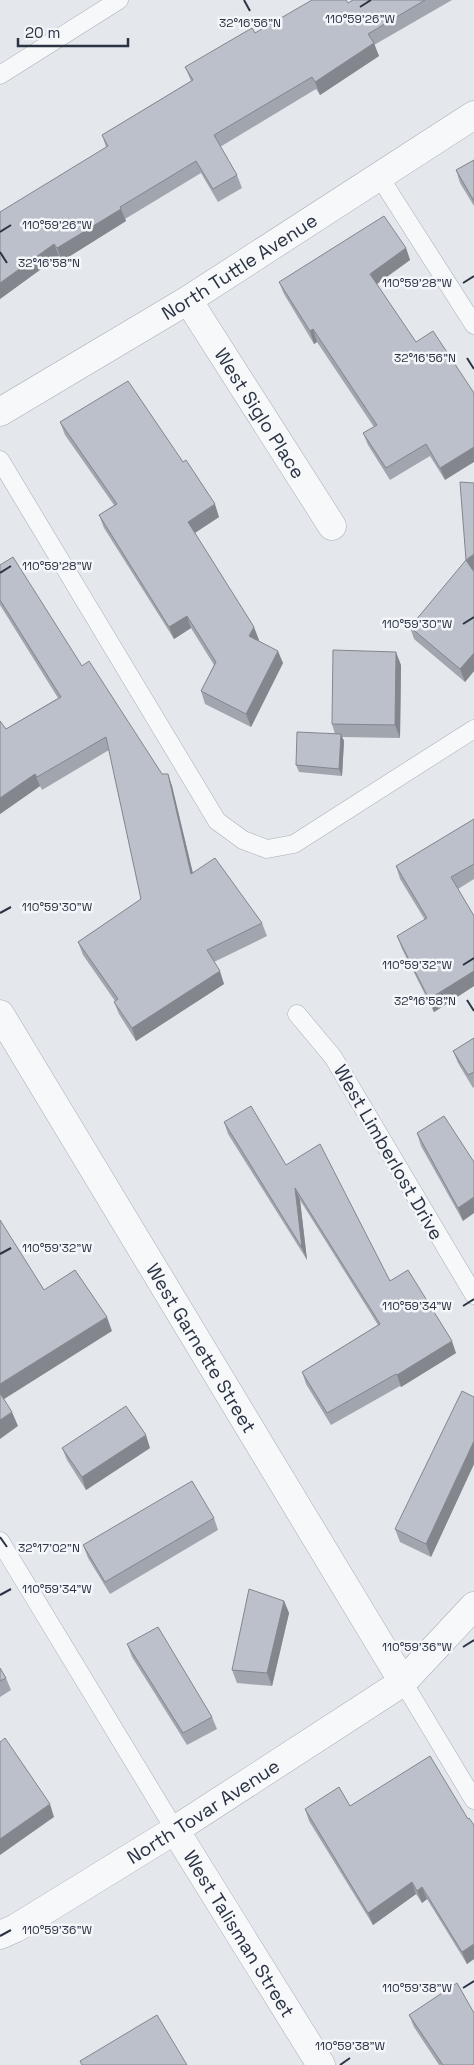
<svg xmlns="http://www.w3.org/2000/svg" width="474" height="2065" font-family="'Space Grotesk',sans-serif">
	<rect width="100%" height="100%" fill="#e4e7ec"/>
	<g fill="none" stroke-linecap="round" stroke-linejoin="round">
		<defs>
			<path id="lane" d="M0,75L119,0
				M379,176L474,325
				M0,460L217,821L243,840L267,849L294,844L474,729
				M297,1014L333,1057L474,1295
				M0,1541L175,1830
				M403,1682L474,1800"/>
			<g id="street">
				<path id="s1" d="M188,300L332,526"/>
				<path id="s2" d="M0,412L188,300L474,115"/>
				<path id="s3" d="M0,1014L403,1682"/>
				<path id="s4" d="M175,1830L321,2065"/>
				<path id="s5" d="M0,1935L16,1928L175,1830L403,1682L474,1606"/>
			</g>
		</defs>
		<use href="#lane" stroke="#a9aeb7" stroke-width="19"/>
		<use href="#street" stroke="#a9aeb7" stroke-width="29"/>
		<use href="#lane" stroke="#f7f8fa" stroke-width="18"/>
		<use href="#street" stroke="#f7f8fa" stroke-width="28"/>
	</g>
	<path fill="#a1a5ae" d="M353,0H452L374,45L379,56L320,95L316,89L220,147L237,175L242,188L218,202L201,173L125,219L126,221L62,261L59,256L0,299L106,147L102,135L191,81L185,67L255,33L348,3Z
		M474,160V206L460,183L456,170Z
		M406,248L410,260L377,284L445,480L430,456L390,480L368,445L363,433L374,427L317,342L314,344L284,294L279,282Z
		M60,422L219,517L195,533L259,640L258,641L283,663L251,727L205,704L201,691L214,665L191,628L174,639L104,528L99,515L114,505L65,435Z
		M0,565L82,666L162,774H168L172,786L193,873L262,923L267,936L214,962L224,984L136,1041L119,1014L114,1002L115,1001L83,955L78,942L141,899L109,750L42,790L40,786L0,814V721L6,729L58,698L0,605Z
		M473,571L474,572V671L465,682L414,639L410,627Z
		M401,665L400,738L342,737L344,741L342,776L299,772L296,765L335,734L332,724Z
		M474,819V879L458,889L474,916V986L434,1012L402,949L397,936L425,920L400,879L396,866Z
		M474,1038V1087L473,1088L458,1063L453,1051Z
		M444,1116L463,1221L421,1146L417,1133Z
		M224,1122L286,1165L456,1353L401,1387L400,1386L331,1425L306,1384L302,1372L378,1325L300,1200L307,1260L228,1134Z
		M474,1397V1464L431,1557L400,1542L395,1529Z
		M62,1448H150L86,1490L67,1460Z
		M214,1518L218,1530L110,1594L88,1558L83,1545Z
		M284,1601L289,1613L272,1686L237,1683L232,1670Z
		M127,1644L212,1717L217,1729L187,1745L132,1657Z
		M0,1668L6,1678L11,1690L0,1697Z
		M350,1806L468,1819L474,1825V1959L467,1964L427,1899L422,1903L416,1894L373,1925L309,1821L305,1809Z
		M409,2015L474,2065H439L414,2027Z"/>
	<path fill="#83868d" d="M374,43L379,56L320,95L315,82Z
		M121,209L126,221L62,261L57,248Z
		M54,244L59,256L0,299V283Z
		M406,248L410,260L374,286L370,274Z
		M313,329L317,342L314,344L310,331Z
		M474,447V462L445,480L440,468Z
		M215,504L219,517L193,534L188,522Z
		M474,554V570L471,572L466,560Z
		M187,616L191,628L174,639L169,627Z
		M254,627L259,640L254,649L249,636Z
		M278,651L283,663L251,727L246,714Z
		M396,652L401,665L400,738L395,725Z
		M474,653V671L465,682L460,669Z
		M341,734L344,741L342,776L339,769Z
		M35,774L40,786L0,814V798Z
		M168,774L172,786L196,887L191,874Z
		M220,971L224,984L136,1041L132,1028Z
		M474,971V986L434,1012L429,999Z
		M295,1188L300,1200L307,1260L302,1248Z
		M474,1197V1213L463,1221L458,1208Z
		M107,1317L112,1331L1,1401L0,1398V1384Z
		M452,1341L456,1353L401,1387L397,1375Z
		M12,1412L18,1426L0,1439V1420Z
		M146,1435L150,1448L86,1490L82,1477Z
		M474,1441V1464L431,1557L426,1544Z
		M284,1601L289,1613L272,1686L267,1673Z
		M50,1804L54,1817L0,1855V1839Z
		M412,1882L416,1894L373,1925L368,1913Z
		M422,1887L427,1899L422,1903L417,1891Z
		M474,1944V1959L467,1964L462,1952Z"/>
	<path fill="#bbc0ca" stroke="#83868d" d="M312,0H346L348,3L353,0H425L368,34L374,43L315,82L312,77L214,135L237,175L213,189L196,161L120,207L121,209L57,248L54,244L0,283V212L108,146L102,135L193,80L185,67L252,28L255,33Z
		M474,160V201L456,170Z
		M384,216L406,248L370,274L416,342L433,331L474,393V447L440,468L426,444L386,468L363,433L377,425L313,329L310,331L279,282Z
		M128,381L183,462L186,460L215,504L188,522L254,627L249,636L278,651L246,714L201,691L216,662L187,616L169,627L99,515L117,504L60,422Z
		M460,482L474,483V554L466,560L474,572V653L460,669L410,627L466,560Z
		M13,557L82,666L89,661L162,774H168L191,874L215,858L262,923L207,950L220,971L132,1028L114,1002L118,999L78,942L141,899L106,737L37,777L35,774L0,798V721L6,729L61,697L0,600V565Z
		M333,650L396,652L395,725L332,724Z
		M297,732L341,734L339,769L296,765Z
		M474,819V864L451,877L474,916V971L429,999L397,936L427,918L396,866Z
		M474,1038V1072L468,1075L453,1051Z
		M251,1106L286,1165L320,1144L390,1281L408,1270L452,1341L397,1375L396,1374L327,1413L302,1372L380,1324L295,1188L302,1248L224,1122Z
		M444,1116L474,1162V1197L458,1208L417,1133Z
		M0,1220L44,1290L75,1270L107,1317L0,1384Z
		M462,1391L474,1397V1441L426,1544L395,1529Z
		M0,1393L12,1412L0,1420Z
		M126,1406L146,1435L82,1477L62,1448Z
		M192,1481L214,1518L105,1582L83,1545Z
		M249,1589L284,1601L267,1673L232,1670Z
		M158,1627L212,1717L183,1733L127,1644Z
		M0,1668L6,1678L0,1681Z
		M5,1738L50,1804L0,1839V1742Z
		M430,1756L468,1819L469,1818L474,1825V1944L462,1952L422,1887L417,1891L412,1882L368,1913L305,1809L339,1787L350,1806Z
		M457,1983L474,2013V2065H443L409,2015Z
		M157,2015L187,2065H82L80,2061Z"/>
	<path fill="none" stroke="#2b3445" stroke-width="2" d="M244,0L250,11M360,7L371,0M0,232L11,225M0,252L7,263M463,283L474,276M467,358L474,369M0,573L11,566M463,624L474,617M0,913L11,907M463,965L474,958M467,1000L474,1011M0,1254L11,1248M463,1306L474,1299M0,1537L7,1547M0,1595L11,1589M463,1647L474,1640M0,1936L11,1930M463,1988L474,1981M340,2065L350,2058"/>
	<g text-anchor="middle" stroke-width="5" stroke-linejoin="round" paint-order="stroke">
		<g font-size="19" fill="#2b3445" stroke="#f4f6f9">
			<text dy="7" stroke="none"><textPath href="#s2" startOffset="280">North Tuttle Avenue</textPath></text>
			<text dy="7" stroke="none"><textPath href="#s1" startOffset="134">West Siglo Place</textPath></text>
			<text transform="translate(389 1152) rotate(60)" y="7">West Limberlost Drive</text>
			<text dy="7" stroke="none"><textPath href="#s3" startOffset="390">West Garnette Street</textPath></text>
			<text dy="7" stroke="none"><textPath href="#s5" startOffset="238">North Tovar Avenue</textPath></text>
			<text dy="7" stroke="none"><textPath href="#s4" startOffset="122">West Talisman Street</textPath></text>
		</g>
	</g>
	<g font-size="12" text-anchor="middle" fill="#2b3445" stroke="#f4f6f9" stroke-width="5" stroke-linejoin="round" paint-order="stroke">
		<text x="360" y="23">110°59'26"W</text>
		<text x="250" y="27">32°16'56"N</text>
		<text x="57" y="229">110°59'26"W</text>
		<text x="49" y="267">32°16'58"N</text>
		<text x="417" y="287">110°59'28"W</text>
		<text x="425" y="362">32°16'56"N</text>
		<text x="57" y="570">110°59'28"W</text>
		<text x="417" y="628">110°59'30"W</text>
		<text x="57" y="911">110°59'30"W</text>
		<text x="417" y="969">110°59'32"W</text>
		<text x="425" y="1005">32°16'58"N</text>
		<text x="57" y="1252">110°59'32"W</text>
		<text x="417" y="1310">110°59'34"W</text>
		<text x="49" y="1552">32°17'02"N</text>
		<text x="57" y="1593">110°59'34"W</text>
		<text x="417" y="1651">110°59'36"W</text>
		<text x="57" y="1934">110°59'36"W</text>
		<text x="417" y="1992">110°59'38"W</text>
		<text x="350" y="2050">110°59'38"W</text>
	</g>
	<path d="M18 38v8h110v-8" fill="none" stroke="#2b3445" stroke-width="2.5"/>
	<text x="25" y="38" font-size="15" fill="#2b3445" stroke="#f4f6f9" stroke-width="4" paint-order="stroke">20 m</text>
</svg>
